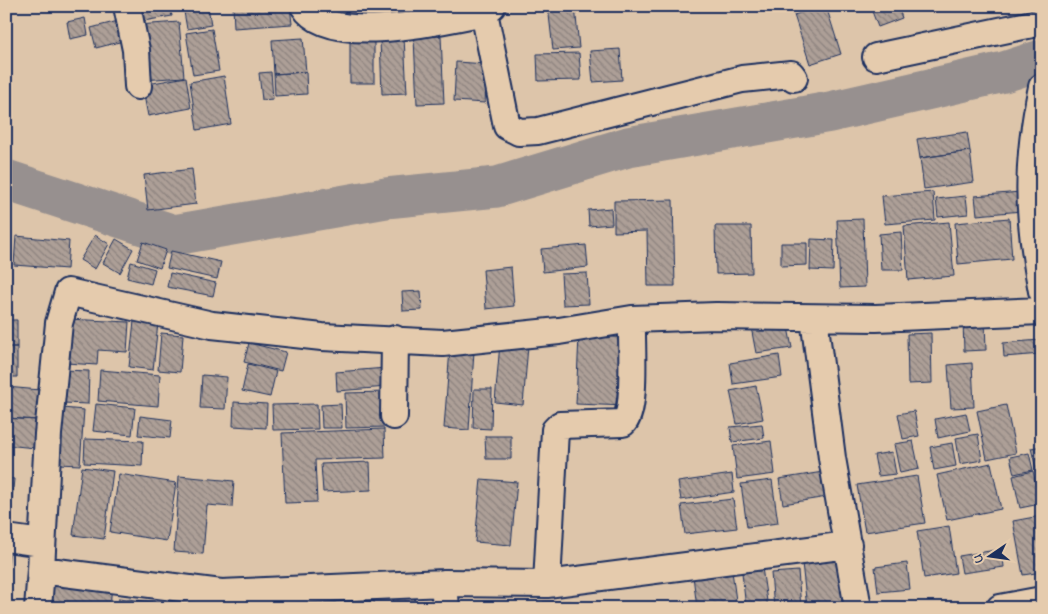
<svg xmlns="http://www.w3.org/2000/svg" width="1048" height="614" font-family="'Indie Flower',sans-serif">
	<defs>
		<pattern id="building-back-hatch" width="6" height="6" patternUnits="userSpaceOnUse" patternTransform="scale(1.25)"><rect width="6" height="6" fill="#ad9f97"/><path d="M-1 5l2 2M0 0l6 6M5-1l2 2" fill="none" stroke="#8c827e"/></pattern>
	</defs>
	<rect width="100%" height="100%" fill="#ddc5aa"/>
	<filter id="ink" filterUnits="userSpaceOnUse"><feTurbulence type="fractalNoise" baseFrequency=".02" numOctaves="2"/><feDisplacementMap in="SourceGraphic" scale="10" xChannelSelector="R" yChannelSelector="G"/><feConvolveMatrix kernelMatrix="1 2 1 2 8 2 1 2 1" color-interpolation-filters="sRGB"/></filter>
	<g filter="url(#ink)">
		<g fill="none" stroke-linecap="round" stroke-linejoin="round">
			<path stroke="#97908f" stroke-width="41" d="M6,180L174,235L386,198L497,187L628,147L830,112L1004,72L1038,61"/>
		</g>
		<path fill="url(#building-back-hatch)" stroke="#1b2f5e" d="M136,6H170L172,16L138,22Z
			M183,6H208L211,25L187,29Z
			M233,6H290L292,24L234,28Z
			M548,6H575L579,48L553,50Z
			M822,6H826L841,54L810,64L794,15Z
			M870,6H898L902,18L878,27Z
			M85,18L88,35L70,39L67,22Z
			M126,19L131,39L96,48L91,28Z
			M179,22L184,77L143,80L138,25Z
			M212,29L219,71L193,75L186,33Z
			M350,36H374V83H350Z
			M441,36L444,103L417,104L414,38Z
			M303,38L306,72L274,74L272,40Z
			M404,38L407,93L382,94L380,39Z
			M620,49L622,80L593,82L590,51Z
			M579,53L581,80L538,81L537,54Z
			M456,62L487,64L485,103L454,101Z
			M271,72L273,99L262,100L259,73Z
			M306,72L307,94L275,96L274,74Z
			M224,76L231,124L197,130L190,82Z
			M186,77L191,108L148,116L142,85Z
			M967,132L970,151L920,158L917,139Z
			M970,151L974,182L924,189L920,158Z
			M192,169L196,204L148,210L144,175Z
			M933,192L935,220L885,224L882,196Z
			M1020,192L1022,211L977,215L975,196Z
			M966,196L968,214L938,217L936,199Z
			M673,200L675,286H648L647,231L614,232V201Z
			M611,208L612,224L589,226L588,210Z
			M1009,218L1012,259L958,264L955,223Z
			M863,219L865,287L840,288L837,220Z
			M949,222L954,276L908,280L904,226Z
			M715,226H751L752,273L716,274Z
			M901,232L903,270H881L879,234Z
			M95,235L109,244L95,269L80,260Z
			M16,236L69,241L67,269L14,265Z
			M116,239L133,249L120,273L103,263Z
			M811,239L834,240L833,271L810,270Z
			M143,242L166,250L160,268L137,260Z
			M781,243H807V265L781,266Z
			M586,245L588,267L543,272L541,249Z
			M171,251L221,262L217,279L167,268Z
			M131,262L155,269L151,284L127,278Z
			M511,267L514,306L486,309L483,270Z
			M170,273L216,283L213,296L167,287Z
			M587,273L589,304L563,305L561,274Z
			M421,291L422,310L403,311L402,292Z
			M68,319L129,322L127,352L98,350L97,365L66,363Z
			M6,320H17V347H6Z
			M134,321L158,323L153,370L129,367Z
			M963,321H985L986,350L964,351Z
			M787,322L792,348L756,353L751,327Z
			M161,333L183,335L180,372L158,370Z
			M931,333L932,383L908,384L907,334Z
			M579,335L630,338L626,406L576,404Z
			M1040,340L1041,354L1004,357L1003,343Z
			M249,343L286,352L281,371L244,362Z
			M500,343L528,346L523,405L495,402Z
			M6,347H17V377H6Z
			M450,349L474,351L469,430L444,428Z
			M779,355L782,377L733,384L730,363Z
			M972,363L974,407L951,408L948,365Z
			M248,364L276,371L270,397L242,391Z
			M386,368L387,387L337,391L336,372Z
			M64,370L89,371L88,404L63,403Z
			M100,370L160,375L158,406L98,401Z
			M202,375L227,377L225,409L200,408Z
			M756,386L763,419L737,424L730,391Z
			M6,387L40,390L37,420L6,418Z
			M474,389H492L491,429L473,428Z
			M385,392L386,427L346,428L345,393Z
			M234,402L267,404L266,428L233,426Z
			M96,404L135,408L132,435L93,431Z
			M317,404L318,429L273,430L272,405Z
			M341,404L342,428H322L321,405Z
			M1006,405L1016,453L987,459L977,411Z
			M62,408L84,410L80,465L58,464Z
			M914,411L919,436L903,439L898,414Z
			M966,413L970,431L938,438L935,419Z
			M140,416L172,420L170,438L138,435Z
			M6,418L37,420L35,448L6,445Z
			M762,424L764,438L732,442L730,427Z
			M384,429L385,458L315,460L317,502L285,503L282,433Z
			M978,434L982,460L960,464L956,438Z
			M485,436H511V459H486Z
			M85,439L143,441L142,466L84,463Z
			M771,441L775,474L737,479L733,446Z
			M913,441L919,469L900,473L894,444Z
			M952,443L956,466L934,470L930,447Z
			M1042,446V472L1037,473L1031,448Z
			M892,452L896,474L878,476L874,455Z
			M1029,453L1033,470L1014,474L1010,457Z
			M370,462L371,490L323,492L321,464Z
			M991,463L1001,509L947,520L937,475Z
			M82,467L113,471L104,539L73,535Z
			M1033,471L1040,504L1020,508L1013,476Z
			M823,472L827,497L783,504L779,479Z
			M119,474L176,483L167,541L110,532Z
			M732,474L734,492L681,500L678,482Z
			M1042,474V492L1039,475Z
			M179,476L234,481L232,507L207,505L203,554L174,552Z
			M917,476L925,523L865,532L857,485Z
			M6,478L14,479L10,518H6Z
			M481,479L517,482L511,545L475,542Z
			M772,480L778,523L747,527L741,484Z
			M733,499L737,528L685,534L681,505Z
			M1040,516L1042,572L1023,575L1013,521Z
			M949,526L956,573L924,578L917,531Z
			M6,546L10,547L8,567H6Z
			M1002,549L1004,567L962,573L959,556Z
			M846,559L851,608H807L802,563Z
			M761,561L768,608H746L741,564Z
			M907,563L910,589L878,592L875,567Z
			M732,571L737,608H697L693,576Z
			M798,571L801,608H774L771,573Z
			M48,581L112,584L110,608H46Z
			M394,593L415,594L414,608H393Z
			M119,598L152,602V608H118Z
			M301,600H335V608H301Z
			M374,601L375,608H345V603Z
			M570,601L571,608H543V602Z"/>
		<g fill="none" stroke-linecap="round" stroke-linejoin="round">
			<defs>
				<path id="street" d="M127,6L136,50L138,86
					M304,6C329,48 444,20 484,12L492,6
					M484,12L507,126L519,132L538,131L742,79L791,74L794,78
					M876,57L1042,22
					M1042,87C1026,163 1027,215 1042,291
					M814,318L832,458L858,608
					M394,416L395,339
					M6,538L42,543
					M848,545L547,584L444,583L221,593L41,570L48,434L59,323L68,292L212,325L322,337L443,343L559,331L632,319L716,316L876,318L1042,311
					M444,583L446,608
					M547,584L555,430L560,425L623,423C637,412 631,340 632,319
					M38,608L41,570
					M1000,608L1042,600"/>
			</defs>
			<use href="#street" stroke="#1b2f5e" stroke-width="30"/>
			<use href="#street" stroke="#e5cbad" stroke-width="26"/>
		</g>
	</g>
	<rect width="1048" height="614" fill="none" stroke="#e5cbad" stroke-width="25"/>
	<rect x="12" y="12" width="1023" height="589" fill="none" stroke="#1b2f5e" stroke-width="2" filter="url(#ink)"/>
	<g transform="translate(990 556) rotate(257)" stroke="#e5cbad" stroke-width="4" paint-order="stroke">
	<path d="M0-4L9 19L0 12L-9 19Z" fill="#1b2f5e"/>
	<text y="-8" font-size="14" font-weight="bold" text-anchor="middle" fill="#1b2f5e">U</text>
	</g>
</svg>
